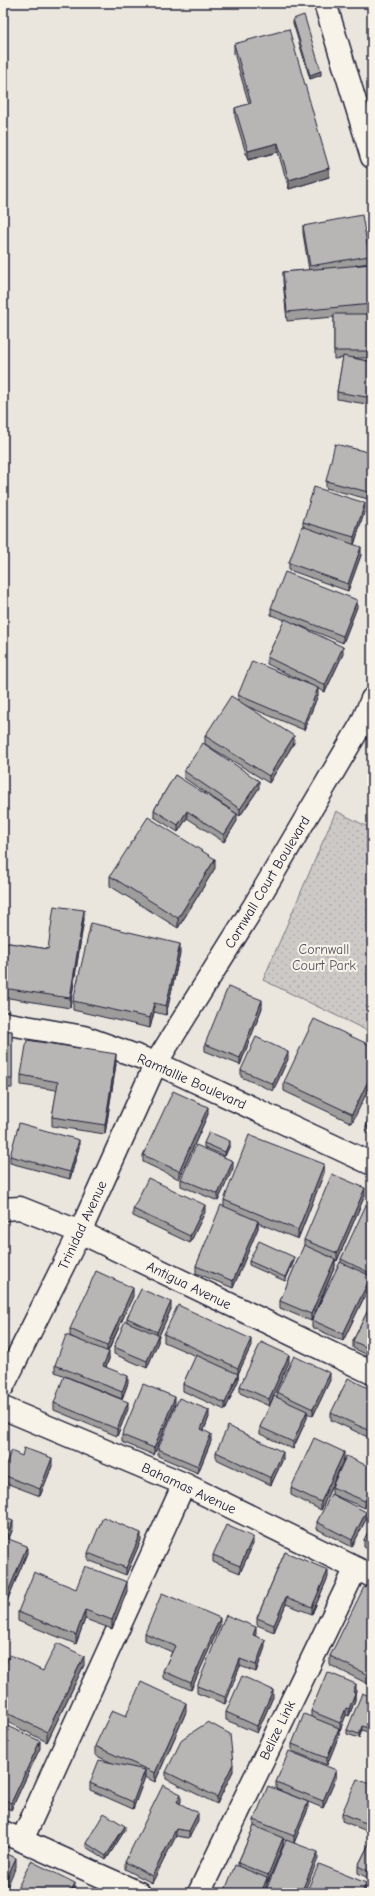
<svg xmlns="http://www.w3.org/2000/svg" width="375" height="1896" font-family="'Comic Neue',sans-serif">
	<defs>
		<pattern id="park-dots" width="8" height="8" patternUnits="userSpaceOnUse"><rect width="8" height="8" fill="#cdc9c6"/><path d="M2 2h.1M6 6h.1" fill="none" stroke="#b0acab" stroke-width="1.8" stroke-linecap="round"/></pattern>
	</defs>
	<rect width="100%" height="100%" fill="#eae6de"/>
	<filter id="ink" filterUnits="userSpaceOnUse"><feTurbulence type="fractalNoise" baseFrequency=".025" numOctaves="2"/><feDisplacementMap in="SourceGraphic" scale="8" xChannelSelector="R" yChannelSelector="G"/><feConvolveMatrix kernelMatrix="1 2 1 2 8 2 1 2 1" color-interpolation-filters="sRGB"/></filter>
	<g filter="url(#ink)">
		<path fill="url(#park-dots)" stroke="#787680" d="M336,811L372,829V1033L263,980Z"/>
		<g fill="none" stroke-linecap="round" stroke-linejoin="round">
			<defs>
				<path id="minor" d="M325,3L372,157
					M3,1023L84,1037L156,1063L372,1164
					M3,1209L20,1208L80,1232L372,1373
					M3,1386L80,1232L156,1063L254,906L362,723L372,699
					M3,1408L184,1484L372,1576
					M3,1832L139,1893
					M22,1840L184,1484
					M199,1893L356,1568"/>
			</defs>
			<use href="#minor" stroke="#22223b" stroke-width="25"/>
			<use href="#minor" stroke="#f7f3e8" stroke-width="22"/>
		</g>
		<path fill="#9e9d9c" stroke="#22223b" d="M293,19L321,75L310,79L293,23Z
			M234,44L329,177L289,189L278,152L248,160L235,117V108L249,104L234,53Z
			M303,226L369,256V263L356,265L372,264V313L365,314H372V358H353L372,362V405L337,399V392L343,358L334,359V317L287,321L283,281V272L309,270L303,233Z
			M372,453V467L371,473H372V500L326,488V481Z
			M365,510L354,545L361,555L348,591L289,570V563L303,527V522Z
			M357,607L343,643L296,624L343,654L325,692L267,664V657L285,620L271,615V608Z
			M238,695H318L304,730L244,705L294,743L269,783L205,744V736L238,701Z
			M184,771L259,788L240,816L184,778Z
			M175,775L237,821L224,842L187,818L178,832L154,817V810Z
			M215,868L178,928L110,886V876Z
			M84,919L70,1008L3,997V942L48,949Z
			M180,953L166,1015L154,1012L150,1028L73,1010V1001Z
			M262,1008L240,1065L205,1051V1044Z
			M3,1031H12V1088H3Z
			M372,1046L352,1123L284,1091V1082Z
			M288,1059L273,1091L241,1077V1070Z
			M116,1064L105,1134L52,1126V1117L57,1090L21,1085V1075Z
			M372,1110V1135L366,1133V1126Z
			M208,1114L179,1179L143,1162V1155Z
			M204,1143L230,1145L225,1156L204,1147Z
			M79,1147L70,1179L10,1163V1156Z
			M233,1168L218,1201L181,1186V1179Z
			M324,1173L298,1239L258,1223V1228L233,1288L196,1273V1266L224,1206V1200Z
			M365,1195L337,1261L335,1260V1266L313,1319L341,1262V1259L372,1208V1281L371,1280V1283L343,1341L312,1327V1320L311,1321L280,1308V1301L304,1246V1240Z
			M133,1209L205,1212L190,1243L133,1216Z
			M249,1261H294L285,1281L249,1265Z
			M133,1296L108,1352L109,1359L106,1367L128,1383L122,1399L55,1372V1365L82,1342L70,1336V1329Z
			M372,1298V1357L353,1348V1341L368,1310V1306Z
			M171,1309L158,1338V1342L147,1368L114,1354V1347L127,1322V1318Z
			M164,1334L251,1346L238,1374V1381L225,1410L183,1391V1384L196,1356L164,1342Z
			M289,1362L269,1406L240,1393V1386Z
			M330,1380L313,1416L307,1413V1418L293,1449L260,1434V1427L277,1397V1392Z
			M372,1390V1439L331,1420V1413Z
			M54,1403L128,1409L117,1436L54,1410Z
			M175,1404L154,1455L122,1442V1435Z
			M209,1417L204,1430L211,1441L198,1473L158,1456V1449Z
			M216,1452L283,1459L271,1485L216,1459Z
			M22,1456L52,1466L40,1496L3,1482V1472Z
			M344,1459L321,1510L291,1495V1488Z
			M372,1468V1492L365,1508L333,1495L366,1519L352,1547L317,1529V1522L332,1494V1487Z
			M3,1517L13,1528L9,1539L27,1553L5,1606L3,1605Z
			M372,1524V1551L364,1547V1540Z
			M141,1540L126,1575L88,1560V1553Z
			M253,1544L240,1573L213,1562V1555Z
			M285,1552L328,1577L312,1614L286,1604L274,1632L257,1625V1618Z
			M76,1589L127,1591L112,1629L85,1619L76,1644L18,1621V1612Z
			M372,1590V1686L330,1665V1656Z
			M220,1625L191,1690L163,1678V1671L172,1652L145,1640V1633Z
			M256,1634L255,1636L265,1647L256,1672L240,1666L225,1704L197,1693V1686Z
			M84,1665L47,1742L3,1720V1668L43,1671Z
			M356,1691L355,1693V1700L349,1716L346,1715L340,1730L339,1729V1735L327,1765L292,1751V1744L311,1717V1711Z
			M273,1697L257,1733L226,1720V1712Z
			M372,1697V1734L362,1730L359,1738L347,1734V1730Z
			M186,1712L155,1782L145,1777L133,1809L90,1790V1783L112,1763L95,1755V1746L126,1716Z
			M3,1735L40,1748L11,1810L3,1806Z
			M233,1771L217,1804L166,1779V1772Z
			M336,1778L323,1808L276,1789V1782Z
			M372,1785V1833L342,1821V1813Z
			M181,1801L180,1804L198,1820L189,1838L176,1836L152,1883L125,1869V1862Z
			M308,1809L294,1843L318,1859L283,1839V1845L268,1882H267V1885L238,1866V1863L254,1826V1820Z
			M125,1830L106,1860L86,1847V1843Z
			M372,1838V1880L358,1873V1866Z"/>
		<path fill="#817f7f" stroke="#22223b" d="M321,71V75L310,79V75Z
			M278,143V152L248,160V151Z
			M329,168V177L289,189V180Z
			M372,460V467L370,479V472Z
			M365,503V510L354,545V537Z
			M361,547V555L348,591V584Z
			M357,600V607L343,643V636Z
			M343,647V654L325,692V685Z
			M318,688V695L304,730V723Z
			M294,736V743L269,783V776Z
			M259,781V788L240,816V809Z
			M187,811V818L178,832V825Z
			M237,814V821L224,842V835Z
			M215,859V868L178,928V918Z
			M84,910V919L70,1008V998Z
			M180,944V953L166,1015V1006Z
			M262,1000V1008L240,1065V1058Z
			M154,1003V1012L150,1028V1018Z
			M288,1052V1059L273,1091V1084Z
			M116,1054V1064L105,1134V1125Z
			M372,1073V1082L352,1123V1114Z
			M208,1107V1114L179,1179V1171Z
			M79,1140V1147L70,1179V1172Z
			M230,1141V1145L225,1156V1152Z
			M233,1161V1168L218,1201V1194Z
			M324,1164V1173L298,1239V1230Z
			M365,1188V1195L337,1261V1253Z
			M205,1205V1212L190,1243V1236Z
			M258,1221V1228L233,1288V1281Z
			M294,1257V1261L285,1281V1277Z
			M335,1259V1266L311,1321V1314Z
			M371,1276V1283L343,1341V1334Z
			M133,1288V1296L107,1353V1346Z
			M171,1302V1309L158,1338V1342L147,1368V1361L157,1337V1332Z
			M251,1339V1346L238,1374V1381L225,1410V1403L238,1375V1368Z
			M109,1352V1359L103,1373V1366Z
			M289,1355V1362L269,1406V1399Z
			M330,1373V1380L313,1416V1409Z
			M128,1376V1383L122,1399V1392Z
			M175,1397V1404L154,1455V1448Z
			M128,1402V1409L117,1436V1429Z
			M209,1410V1417L201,1437V1429Z
			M307,1411V1418L293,1449V1442Z
			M211,1434V1441L198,1473V1466Z
			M283,1452V1459L271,1485V1478Z
			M344,1452V1459L321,1510V1502Z
			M52,1458V1466L40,1496V1489Z
			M372,1485V1492L365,1508V1501Z
			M366,1512V1519L352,1547V1540Z
			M13,1521V1528L6,1545V1538Z
			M141,1533V1540L126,1575V1568Z
			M253,1537V1544L240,1573V1566Z
			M27,1546V1553L5,1606V1599Z
			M328,1570V1577L312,1614V1607Z
			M127,1582V1591L112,1629V1620Z
			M286,1597V1604L274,1632V1625Z
			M85,1610V1619L76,1644V1635Z
			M220,1618V1625L191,1690V1683Z
			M256,1627V1634L253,1642V1635Z
			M265,1640V1647L256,1672V1665Z
			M84,1656V1665L47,1742V1732Z
			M240,1659V1666L225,1704V1697Z
			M356,1684V1691L353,1699V1692Z
			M273,1690V1697L257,1733V1726Z
			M355,1693V1700L349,1716V1709Z
			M186,1703V1712L155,1782V1773Z
			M346,1708V1715L340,1730V1723Z
			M362,1726V1730L359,1738V1734Z
			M339,1728V1735L327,1765V1758Z
			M40,1741V1748L11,1810V1803Z
			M233,1764V1771L217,1804V1797Z
			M145,1770V1777L133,1809V1802Z
			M336,1770V1778L323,1808V1801Z
			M181,1794V1801L177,1809V1802Z
			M308,1802V1809L294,1843V1836Z
			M198,1813V1820L189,1838V1831Z
			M125,1826V1830L106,1860V1856Z
			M176,1829V1836L152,1883V1876Z
			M283,1838V1845L268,1882V1875Z
			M318,1852V1859L304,1893H301Z
			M16,1858V1867L4,1893H3V1886Z
			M267,1878V1885L264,1893H261Z
			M75,1883V1893H70Z
			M366,1883V1890L365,1893H362Z"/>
		<path fill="#b8b6b5" stroke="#22223b" d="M304,15L321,71L310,75L293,19Z
			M289,29L329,168L289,180L278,143L248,151L235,108L251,103L234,44Z
			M362,215L369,256L310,266L303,226Z
			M372,264V304L287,312L283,272Z
			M334,314H372V351H334Z
			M343,356L372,362V398L337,392Z
			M335,444L372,453V460L370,472L372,473V493L326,481Z
			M314,487L365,503L354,537L303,522Z
			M302,526L361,547L348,584L289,563Z
			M285,572L357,600L343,636L271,608Z
			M285,619L343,647L325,685L267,657Z
			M252,661L318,688L304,723L238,695Z
			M231,696L294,736L269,776L205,736Z
			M203,743L259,781L240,809L184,771Z
			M175,775L237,814L224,835L187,811L178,825L154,810Z
			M148,817L215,859L178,918L110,876Z
			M54,906L84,910L70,998L3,988V942L48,949Z
			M91,923L180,944L166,1006L154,1003L150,1018L73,1001Z
			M228,987L262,1000L240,1058L205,1044Z
			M314,1019L372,1046V1073L352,1114L284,1082Z
			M3,1031H12V1079H3Z
			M256,1037L288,1052L273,1084L241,1070Z
			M27,1040L116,1054L105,1125L52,1117L58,1082L21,1075Z
			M173,1091L208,1107L179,1171L143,1155Z
			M372,1110V1128L366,1126Z
			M19,1123L79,1140L70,1172L10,1156Z
			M209,1132L230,1141L225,1152L204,1143Z
			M249,1135L324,1164L298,1230L224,1200Z
			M196,1145L233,1161L218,1194L181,1179Z
			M332,1174L365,1188L337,1253L304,1240Z
			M148,1178L205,1205L190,1236L133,1209Z
			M221,1205L258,1221L233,1281L196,1266Z
			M366,1205L372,1208V1274L341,1259Z
			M259,1241L294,1257L285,1277L249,1261Z
			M304,1245L335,1259L311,1314L280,1301Z
			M340,1262L371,1276L343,1334L312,1320Z
			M96,1271L133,1288L107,1346L70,1329Z
			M141,1289L171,1302L157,1332L127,1318Z
			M372,1298V1308L368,1306Z
			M178,1305L251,1339L238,1368L164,1334Z
			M368,1310L372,1312V1350L353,1341Z
			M125,1321L158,1335L147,1361L114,1347Z
			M66,1335L109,1352L103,1366L128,1376L122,1392L55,1365Z
			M261,1342L289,1355L269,1399L240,1386Z
			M196,1355L238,1374L225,1403L183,1384Z
			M294,1356L330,1373L313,1409L277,1392Z
			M64,1376L128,1402L117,1429L54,1403Z
			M348,1378L372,1390V1432L331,1413Z
			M143,1384L175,1397L154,1448L122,1435Z
			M274,1396L307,1411L293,1442L260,1427Z
			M179,1398L209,1410L201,1429L211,1434L198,1466L158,1449Z
			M228,1426L283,1452L271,1478L216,1452Z
			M314,1438L344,1452L321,1502L291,1488Z
			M24,1448L52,1458L40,1489L3,1475V1472L11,1451L22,1456Z
			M346,1456L372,1468V1485L365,1501L332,1487Z
			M331,1494L366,1512L352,1540L317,1522Z
			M3,1517L13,1521L6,1538L27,1546L5,1599L3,1598Z
			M103,1517L141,1533L126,1568L88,1553Z
			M372,1524V1544L364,1540Z
			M226,1525L253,1537L240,1566L213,1555Z
			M285,1552L328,1570L312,1607L286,1597L274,1625L257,1618Z
			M85,1566L127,1582L112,1620L85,1610L76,1635L18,1612L34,1572L76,1589Z
			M364,1587L372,1590V1677L330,1656Z
			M162,1593L220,1618L191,1683L163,1671L175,1646L145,1633Z
			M226,1615L256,1627L253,1635L265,1640L256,1665L240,1659L225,1697L197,1686Z
			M57,1643L84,1656L47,1732L3,1711V1668L10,1655L43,1671Z
			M327,1672L356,1684L353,1692L355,1693L349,1709L346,1708L340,1723L311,1711Z
			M242,1676L273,1690L257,1726L226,1712Z
			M141,1682L186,1703L155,1773L95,1746L112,1710L126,1716Z
			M362,1693L372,1697V1730L362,1726L359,1734L347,1730Z
			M304,1714L339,1728L327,1758L292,1744Z
			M208,1722L230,1734L233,1764L217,1797L166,1772L182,1739Z
			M7,1726L40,1741L11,1803L3,1799V1735Z
			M289,1751L336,1770L323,1801L276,1782Z
			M99,1760L145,1770L133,1802L90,1783Z
			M357,1779L372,1785V1826L342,1813Z
			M163,1785L181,1794L177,1802L198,1813L189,1831L176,1829L152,1876L125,1862Z
			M268,1786L308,1802L294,1836L254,1820Z
			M104,1813L125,1826L106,1856L86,1843Z
			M254,1826L283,1838L268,1875L238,1863Z
			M372,1838V1873L358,1866Z
			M286,1840L318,1852L301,1893H265Z
			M3,1852L16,1858L3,1886Z
			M31,1861L75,1883L70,1893H15Z
			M319,1864L366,1883L362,1893H306Z
			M235,1865L267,1878L261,1893H224Z"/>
	</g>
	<g text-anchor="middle" stroke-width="4" stroke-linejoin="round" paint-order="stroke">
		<g font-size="14" fill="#22223b" stroke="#f7f3e8">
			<text transform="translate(267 882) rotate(-59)" y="5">Cornwall Court Boulevard</text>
			<text transform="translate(192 1081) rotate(24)" y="5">Ramtallie Boulevard</text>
			<text transform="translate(82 1225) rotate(-65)" y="5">Trinidad Avenue</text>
			<text transform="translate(189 1285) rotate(26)" y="5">Antigua Avenue</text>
			<text transform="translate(189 1488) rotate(25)" y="5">Bahamas Avenue</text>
			<text transform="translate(277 1730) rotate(-64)" y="5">Belize Link</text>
		</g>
		<g font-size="14" fill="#555465" stroke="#f7f3e8">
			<text x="324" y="954">Cornwall<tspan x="324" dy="16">Court Park</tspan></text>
		</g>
	</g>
	<rect width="375" height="1896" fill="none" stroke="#f7f3e8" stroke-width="16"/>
	<rect x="8" y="8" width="359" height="1880" fill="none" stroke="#22223b" stroke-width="1.5" filter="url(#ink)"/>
</svg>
